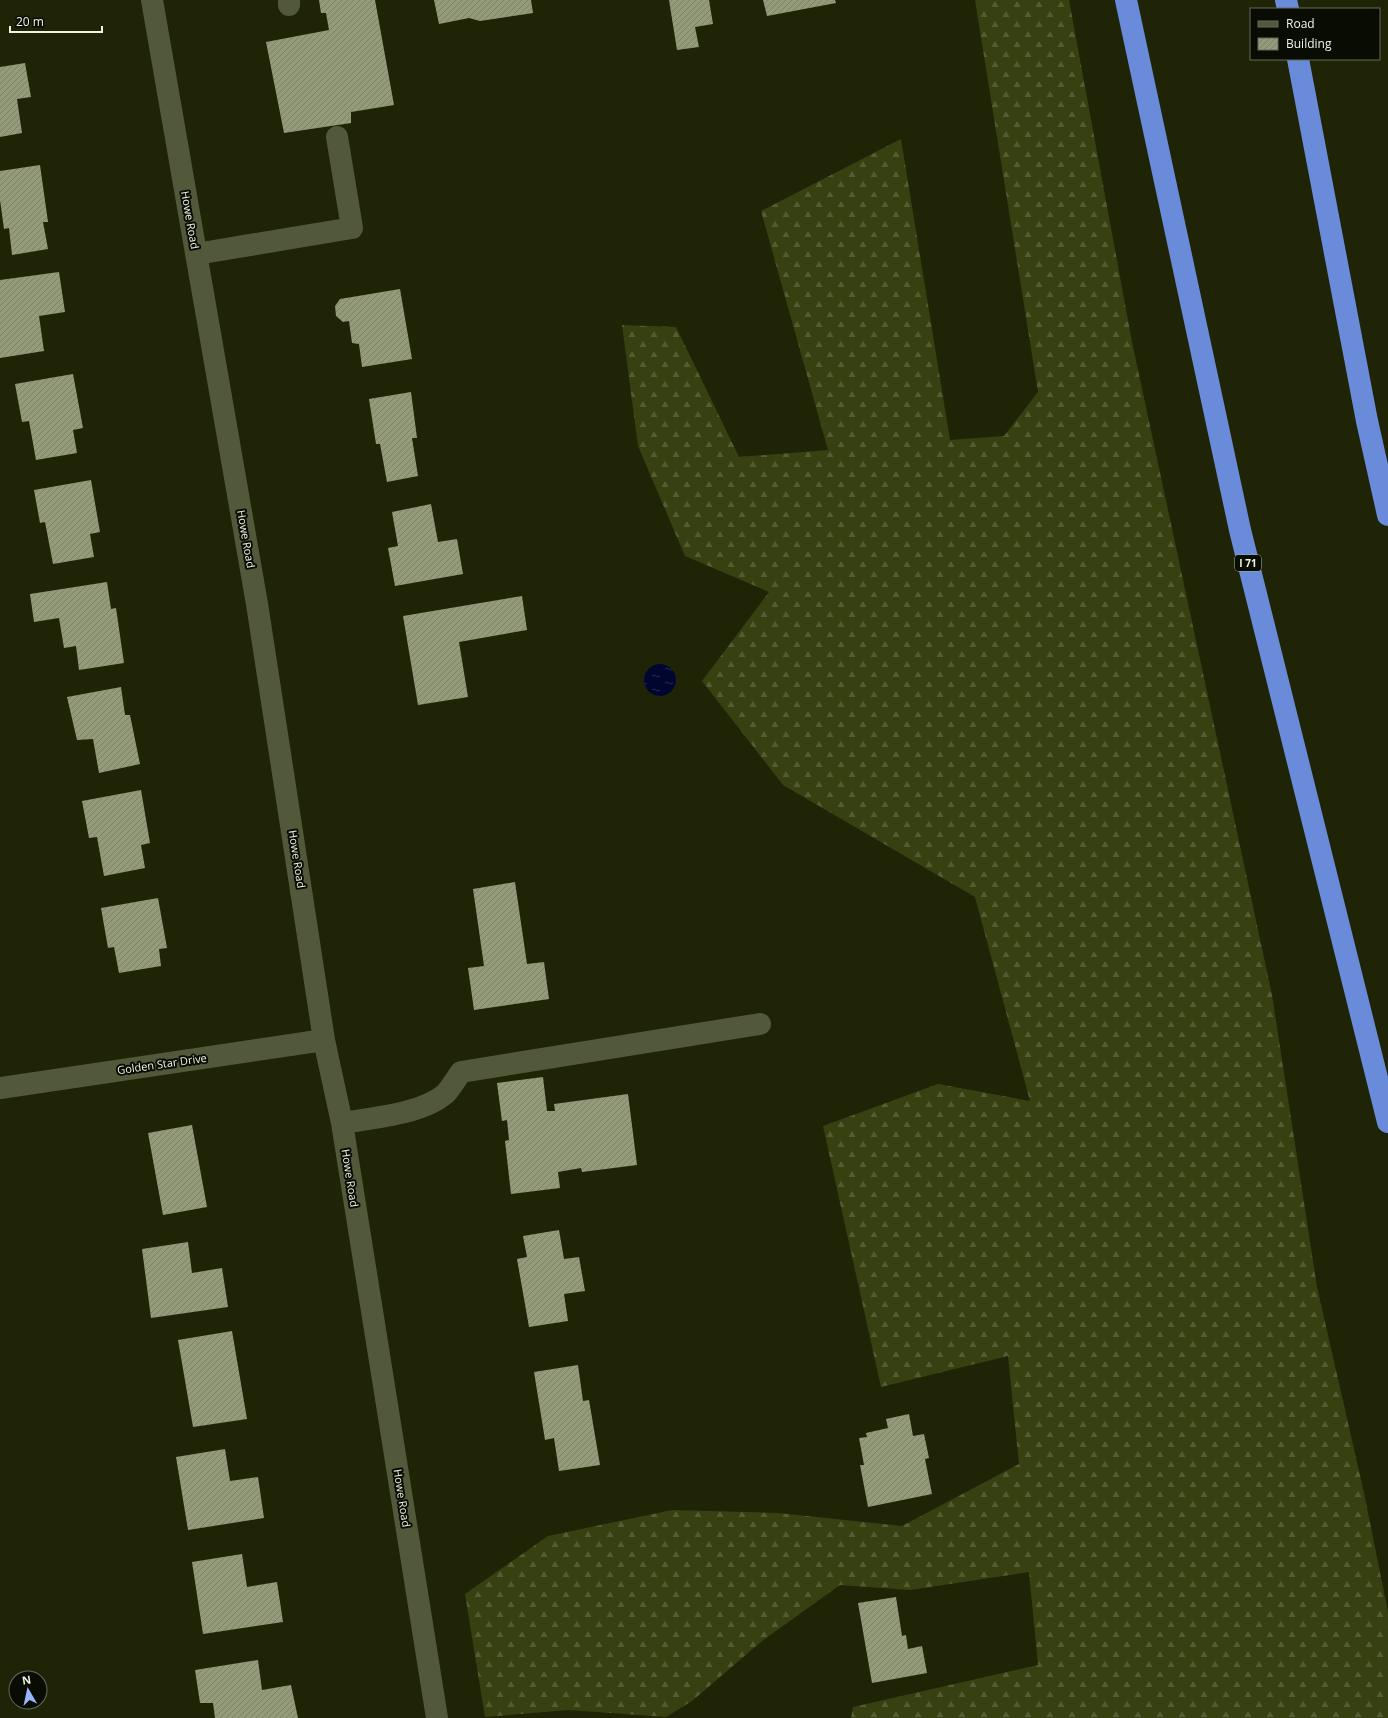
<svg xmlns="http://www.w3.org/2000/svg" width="1388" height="1718" font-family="'Open Sans',sans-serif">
	<defs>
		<pattern id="forest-firs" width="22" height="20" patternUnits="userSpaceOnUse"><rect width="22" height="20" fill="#374011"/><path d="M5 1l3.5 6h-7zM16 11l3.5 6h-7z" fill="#545c33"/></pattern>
		<pattern id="water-ripples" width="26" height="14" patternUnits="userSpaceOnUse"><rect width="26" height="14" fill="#010630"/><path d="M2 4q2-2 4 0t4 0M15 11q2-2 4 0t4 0" fill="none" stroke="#262b4e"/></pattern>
		<pattern id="building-hatch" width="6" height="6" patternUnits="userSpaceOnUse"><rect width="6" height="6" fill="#939b7b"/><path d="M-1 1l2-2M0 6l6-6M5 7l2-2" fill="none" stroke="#7c826a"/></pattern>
	</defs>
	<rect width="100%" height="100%" fill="#1f2407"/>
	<path fill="url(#forest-firs)" d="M975,0H1069L1132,342L1272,995L1317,1287L1364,1493L1388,1612V1718H851L853,1707L1038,1665L1029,1572L910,1590L840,1585L762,1641L692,1701L666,1717L568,1710L485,1717L465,1594L548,1536L672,1510L778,1513L902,1526L1019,1464L1008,1356L881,1387L823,1126L938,1084L1030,1101L975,897L783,785L702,681L769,592L685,556L638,446L622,325L676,327L739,457L828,450L761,211L901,139L950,440L1004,436L1038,392Z"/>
	<path fill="url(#water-ripples)" d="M644 680a16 16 0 1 1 32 0a16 16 0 1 1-32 0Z"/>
	<path fill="url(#building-hatch)" d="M319,0H375L394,105L351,112V123L284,133L266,42L329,30L326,13H321Z
		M434,0H531L533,13L480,21L469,18L439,24Z
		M669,0H709L713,24L695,27L699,47L677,50Z
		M763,0H835L836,3L767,16Z
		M25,63L31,97L17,99L22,133L0,137V67Z
		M40,165L48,222H43L48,249L12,255L9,228L4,229L0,200V171Z
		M59,272L65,312L39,316L44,351L0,358V280Z
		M400,289L412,359L362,367L359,344L352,343L349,321L343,322L336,316L335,306L340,299Z
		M73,374L83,428L73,430L77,453L36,460L29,421L22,422L15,384Z
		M411,392L417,438H412L418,476L387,482L380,444H376L369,399Z
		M91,480L100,532L90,534L94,557L53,564L45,522L40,523L34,490Z
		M431,504L438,542L457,539L463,574L395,586L388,548L398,546L392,512Z
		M107,582L111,609L116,608L124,663L79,670L76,646L64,648L59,618L34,622L30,594Z
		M522,596L527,630L459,642L468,697L418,705L403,616Z
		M121,687L125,715H130L140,764L99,773L93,739L77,740L67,697Z
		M141,790L150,843L141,845L145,868L104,876L97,837L89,838L82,801Z
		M515,882L527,964L544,962L549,999L474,1010L468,968L484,966L473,889Z
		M158,898L167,948L159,949L161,966L119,973L114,947L108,948L101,908Z
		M543,1077L547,1111H555L554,1104L628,1094L637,1165L582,1172L581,1168L558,1172L560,1188L511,1194L505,1141L509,1140L507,1120L502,1121L497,1083Z
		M192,1125L207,1207L163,1215L148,1133Z
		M559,1230L564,1259L579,1257L585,1291L564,1294L568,1321L529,1327L517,1259L527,1257L523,1236Z
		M188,1242L192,1273L222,1268L228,1307L151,1318L142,1249Z
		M232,1331L247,1419L193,1427L178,1340Z
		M578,1365L583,1401L589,1400L600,1465L559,1471L554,1438L545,1440L534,1372Z
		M909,1414L913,1436L924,1434L929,1458L925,1459L932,1494L868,1507L860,1465H864L859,1438L867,1437L866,1433L888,1428L886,1419Z
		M225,1449L230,1481L258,1477L264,1518L188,1530L176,1457Z
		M242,1554L247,1587L277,1582L283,1622L203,1634L192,1562Z
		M896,1597L902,1636L906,1635L908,1649L922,1646L927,1673L872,1683L858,1603Z
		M258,1660L262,1690L291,1685L298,1718H215L213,1703H200L195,1670Z"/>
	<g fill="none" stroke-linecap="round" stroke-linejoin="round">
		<path stroke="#51593a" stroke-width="22" d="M152,0L257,604L324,1040L342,1123L437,1718
			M289,0V5
			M196,254L352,228L337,137
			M0,1088L324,1040
			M342,1123C372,1118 422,1114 445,1094C451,1088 456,1079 461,1072L760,1024"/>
		<path stroke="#698bd9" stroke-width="22" d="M1126,0L1240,530L1388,1122
			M1286,0L1288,9
			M1298,59L1367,421L1388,515"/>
	</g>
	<g text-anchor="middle" stroke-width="4" stroke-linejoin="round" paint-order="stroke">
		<rect fill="#090c03" stroke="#a9ae9f" stroke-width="1" x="1235" y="555" width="26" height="16" rx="3"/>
		<g font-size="10" font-weight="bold" fill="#eef3e2">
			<text x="1248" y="567">I 71</text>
		</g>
		<g font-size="11" fill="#eef3e2" stroke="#090c03">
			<text transform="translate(190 220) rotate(80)" y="4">Howe Road</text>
			<text transform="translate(246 539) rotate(80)" y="4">Howe Road</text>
			<text transform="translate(297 859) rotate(81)" y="4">Howe Road</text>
			<text transform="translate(162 1064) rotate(-8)" y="4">Golden Star Drive</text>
			<text transform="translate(350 1178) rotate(81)" y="4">Howe Road</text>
			<text transform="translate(402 1498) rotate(81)" y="4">Howe Road</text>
		</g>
	</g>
	<rect x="1250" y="8" width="130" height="52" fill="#090c03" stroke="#65685c"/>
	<rect x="1258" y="21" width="20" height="6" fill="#51593a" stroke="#65685c"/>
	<text x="1286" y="28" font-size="12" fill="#eef3e2">Road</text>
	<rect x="1258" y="38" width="20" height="12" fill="url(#building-hatch)" stroke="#65685c"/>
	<text x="1286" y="48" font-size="12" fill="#eef3e2">Building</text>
	<g transform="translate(28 1690) rotate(351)"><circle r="19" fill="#090c03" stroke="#65685c"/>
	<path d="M0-3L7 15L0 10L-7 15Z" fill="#96b6fd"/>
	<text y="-6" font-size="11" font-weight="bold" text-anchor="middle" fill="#eef3e2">N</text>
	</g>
	<path d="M10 26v6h92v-6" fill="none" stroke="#eef3e2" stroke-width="2"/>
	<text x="16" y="26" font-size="12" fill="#eef3e2" stroke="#090c03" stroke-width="3" paint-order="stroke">20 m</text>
</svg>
